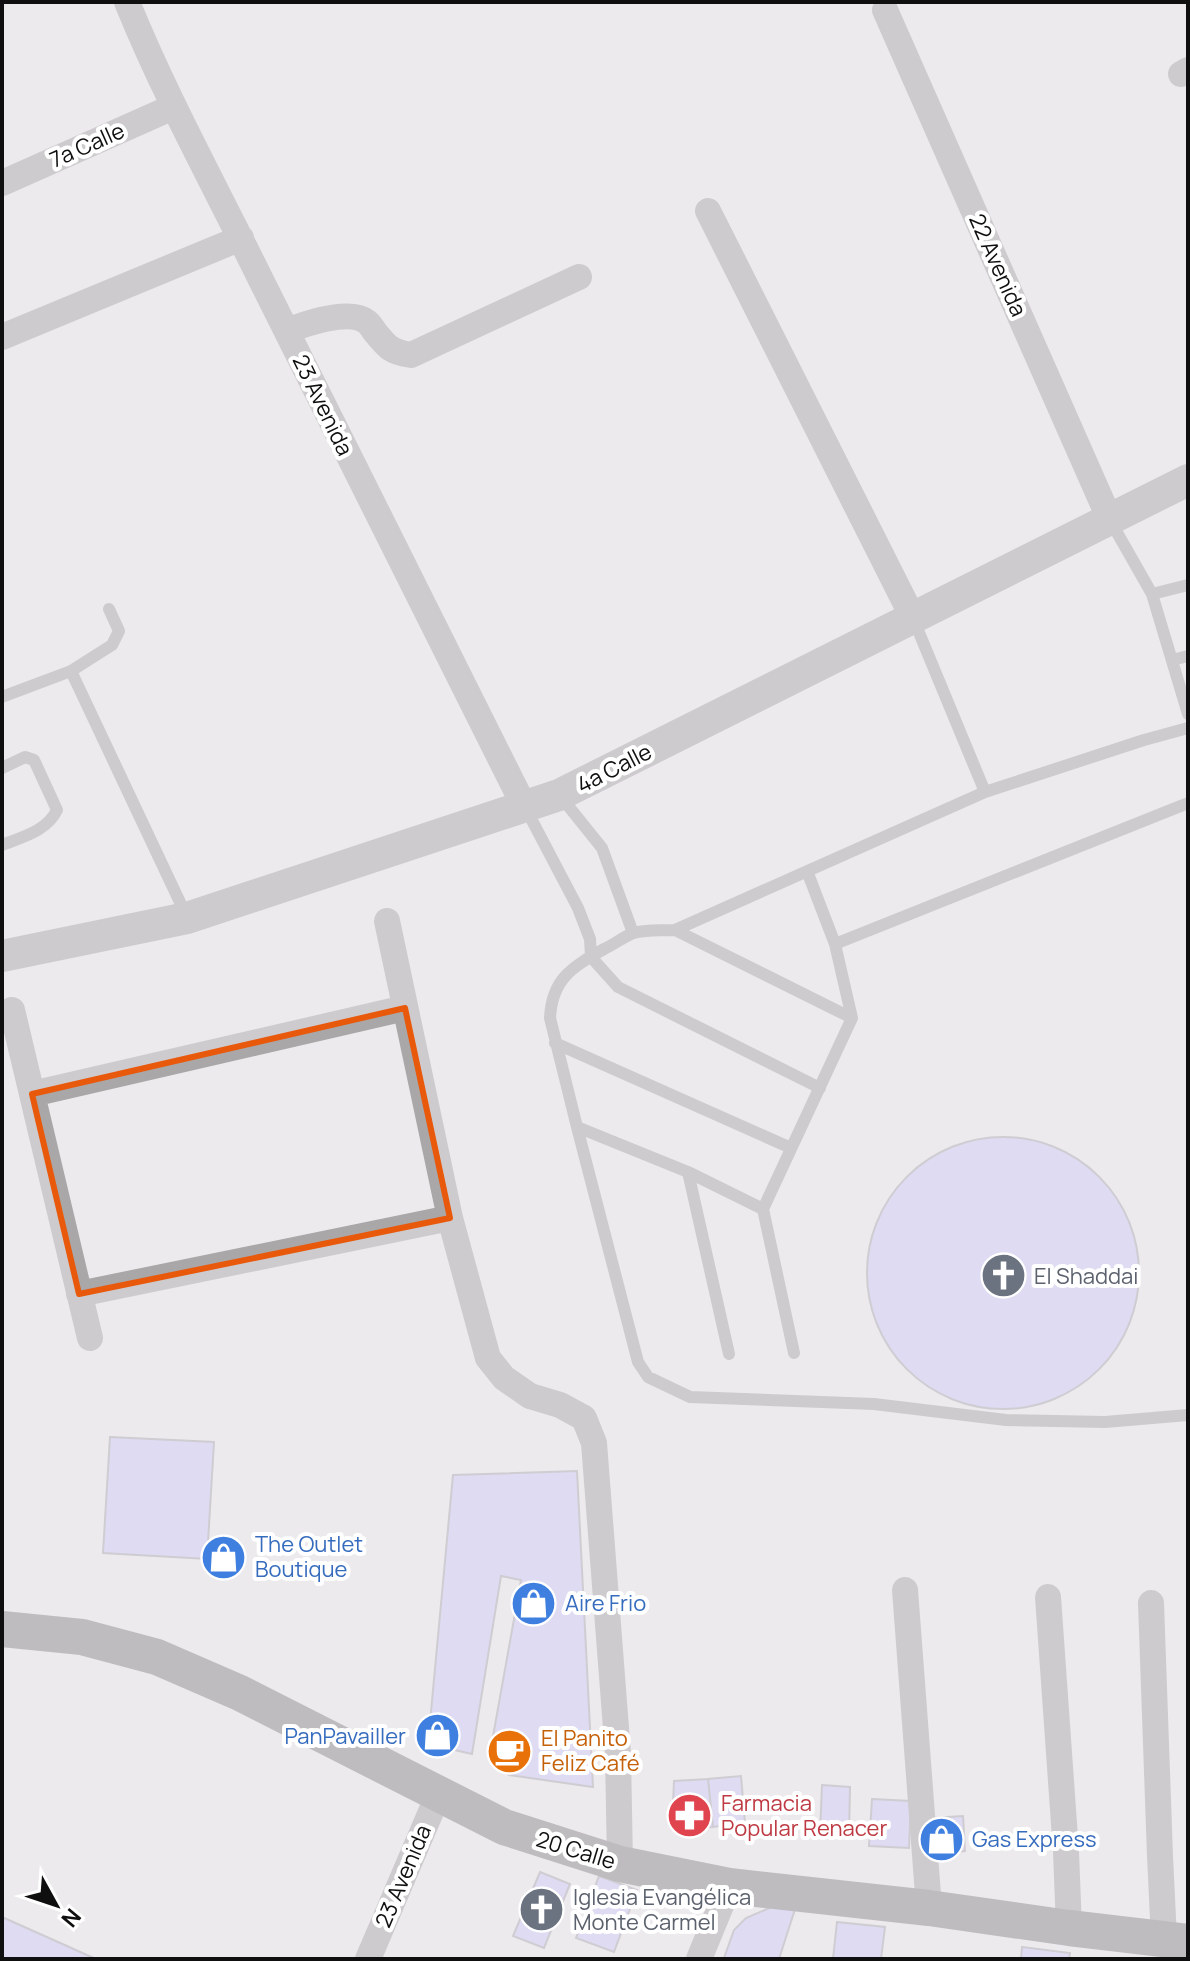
<svg xmlns="http://www.w3.org/2000/svg" width="1190" height="1961" font-family="Manrope,sans-serif">
	<rect width="100%" height="100%" fill="#edeaee"/>
	<path fill="#ccc9f9" stroke="#ababaf" stroke-width="2" d="M867 1273a136 136 0 1 1 272 0a136 136 0 1 1-272 0Z
		M110,1437L214,1442L207,1559L103,1553Z
		M577,1471L593,1787L509,1775L490,1753L521,1580L501,1576L472,1754L428,1744L453,1475Z
		M741,1776L745,1823L713,1827L708,1779Z
		M708,1779L713,1827L672,1829L674,1781Z
		M822,1785L850,1787L849,1835L820,1834Z
		M872,1799L911,1801L909,1848L869,1846Z
		M963,1816L965,1851L933,1854L931,1818Z
		M540,1872L570,1884L544,1948L513,1936Z
		M599,1876L637,1890L614,1952L576,1938Z
		M774,1906H796L779,1959L724,1958L734,1930L746,1918Z
		M2,1917L96,1959H2Z
		M837,1922L885,1927L881,1959H833Z
		M1022,1947L1070,1953L1069,1959H1021Z"/>
	<g fill="none" stroke-linecap="round" stroke-linejoin="round">
		<path stroke="#a9a7a8" stroke-width="12" d="M1111,522L1152,594L1188,714
			M1152,594L1188,585
			M913,618L985,792
			M1172,660L1188,656
			M71,671L186,915
			M2,697L71,671L112,645L119,631L109,609
			M1188,728L1144,740L985,792L675,930C661,931 644,929 631,934C622,938 613,945 604,949C573,967 552,978 550,1018L577,1127L638,1362L648,1377L690,1397L874,1404L1006,1420L1105,1422L1188,1415
			M2,768L25,757L34,760L57,810C47,831 22,837 2,845
			M561,797L602,848L633,933
			M526,809L578,908L590,939L591,957L618,987L820,1088
			M675,930L852,1018
			M835,944L1188,803
			M555,1043L791,1148
			M577,1127L688,1172L763,1209L794,1353
			M688,1172L729,1354
			M763,1209L852,1018L835,944L807,871"/>
		<path stroke="#a9a7a8" stroke-width="26" d="M127,2C166,98 216,188 261,280C348,456 436,631 524,806
			M885,10L1110,520
			M1181,74L1188,70
			M2,183L173,107
			M708,211L913,618
			M287,331C305,324 349,308 367,322C370,324 372,328 375,332C387,347 391,352 411,355L579,277
			M2,337L241,238
			M387,921L450,1218L488,1358L504,1378L530,1396L560,1405L584,1418L594,1443L618,1754L620,1864
			M12,1010L90,1338
			M32,1094L405,1008
			M79,1294L450,1218
			M905,1590L929,1908
			M1048,1597L1066,1852L1069,1928
			M1151,1603L1160,1856L1164,1939
			M368,1959L439,1793
			M699,1959L729,1886"/>
		<path stroke="#a9a7a8" stroke-width="32" d="M2,956L187,918L559,795L1188,480"/>
		<path stroke="#888587" stroke-width="36" d="M2,1629L82,1637L157,1657L240,1693L504,1827L620,1864L729,1886L929,1908L1069,1928L1188,1942"/>
	</g>
	<path d="M0 0H1190V1961H0ZM405,1008L450,1218L79,1294L32,1094Z" fill="#edeaee" fill-opacity=".55" fill-rule="evenodd"/>
	<path fill="none" stroke="#e8590c" stroke-width="6" stroke-linejoin="round" d="M405,1008L450,1218L79,1294L32,1094Z"/>
	<defs>
		<symbol id="church-disc" viewBox="-11 -11 22 22"><circle r="9.5" fill="#6b7280" stroke="#fff"/><path d="M-1.2-6h2.4v3.5h3.3v2.4h-3.3V6h-2.4V-.1h-3.3v-2.4h3.3Z" fill="#fff"/></symbol>
		<symbol id="shop-disc" viewBox="-11 -11 22 22"><circle r="9.5" fill="#3f7fe0" stroke="#fff"/><path d="M-5-2.5h2.3a2.7 3.5 0 0 1 5.4 0H5L5.5 6h-11ZM-1.5-2.5h3a1.5 2.3 0 0 0-3 0Z" fill="#fff"/></symbol>
		<symbol id="cafe-disc" viewBox="-11 -11 22 22"><circle r="9.5" fill="#e8710a" stroke="#fff"/><path d="M-5.5-4.5H6V0H3Q3 3.5 0 3.5H-2.5Q-5.5 3.5-5.5 0ZM3-3.2v2h1.7v-2ZM-6 4.5H4V6H-6Z" fill="#fff"/></symbol>
		<symbol id="pharmacy-disc" viewBox="-11 -11 22 22"><circle r="9.5" fill="#e0444e" stroke="#fff"/><path d="M-2-6h4v4h4v4h-4v4h-4v-4h-4v-4h4Z" fill="#fff"/></symbol>
	</defs>
	<g fill-rule="evenodd">
		<use href="#church-disc" x="978" y="1250" width="51" height="51"/>
		<use href="#shop-disc" x="198" y="1532" width="51" height="51"/>
		<use href="#shop-disc" x="508" y="1578" width="51" height="51"/>
		<use href="#shop-disc" x="412" y="1710" width="51" height="51"/>
		<use href="#cafe-disc" x="484" y="1726" width="51" height="51"/>
		<use href="#pharmacy-disc" x="664" y="1790" width="51" height="51"/>
		<use href="#shop-disc" x="916" y="1814" width="51" height="51"/>
		<use href="#church-disc" x="516" y="1884" width="51" height="51"/>
	</g>
	<g text-anchor="middle" stroke-width="8" stroke-linejoin="round" paint-order="stroke">
		<g font-size="22" fill="#100f10" stroke="#fff">
			<text transform="translate(87 145) rotate(-24)" y="8">7a Calle</text>
			<text transform="translate(998 265) rotate(66)" y="8">22 Avenida</text>
			<text transform="translate(323 405) rotate(64)" y="8">23 Avenida</text>
			<text transform="translate(614 768) rotate(-27)" y="8">4a Calle</text>
			<text transform="translate(576 1850) rotate(17)" y="8">20 Calle</text>
			<text transform="translate(403 1876) rotate(-67)" y="8">23 Avenida</text>
		</g>
		<g font-size="22" fill="#5b616d" stroke="#fff" text-anchor="start">
			<text x="1034" y="1284">El Shaddai</text>
			<text x="573" y="1905">Iglesia Evangélica<tspan x="573" dy="25">Monte Carmel</tspan></text>
		</g>
		<g font-size="22" fill="#366cbe" stroke="#fff" text-anchor="start">
			<text x="255" y="1552">The Outlet<tspan x="255" dy="25">Boutique</tspan></text>
			<text x="565" y="1611">Aire Frio</text>
			<text x="406" y="1744" text-anchor="end">PanPavailler</text>
			<text x="972" y="1847">Gas Express</text>
		</g>
		<g font-size="22" fill="#c56008" stroke="#fff" text-anchor="start">
			<text x="541" y="1746">El Panito<tspan x="541" dy="25">Feliz Café</tspan></text>
		</g>
		<g font-size="22" fill="#be3a42" stroke="#fff" text-anchor="start">
			<text x="721" y="1811">Farmacia<tspan x="721" dy="25">Popular Renacer</tspan></text>
		</g>
	</g>
	<rect width="1190" height="1961" fill="none" stroke="#100f10" stroke-width="8"/>
	<g transform="translate(56 1905) rotate(130)" stroke="#ffffff" stroke-width="6" paint-order="stroke">
	<path d="M0-6L14 30L0 20L-14 30Z" fill="#100f10"/>
	<text y="-12" font-size="22" font-weight="bold" text-anchor="middle" fill="#100f10">N</text>
	</g>
</svg>
